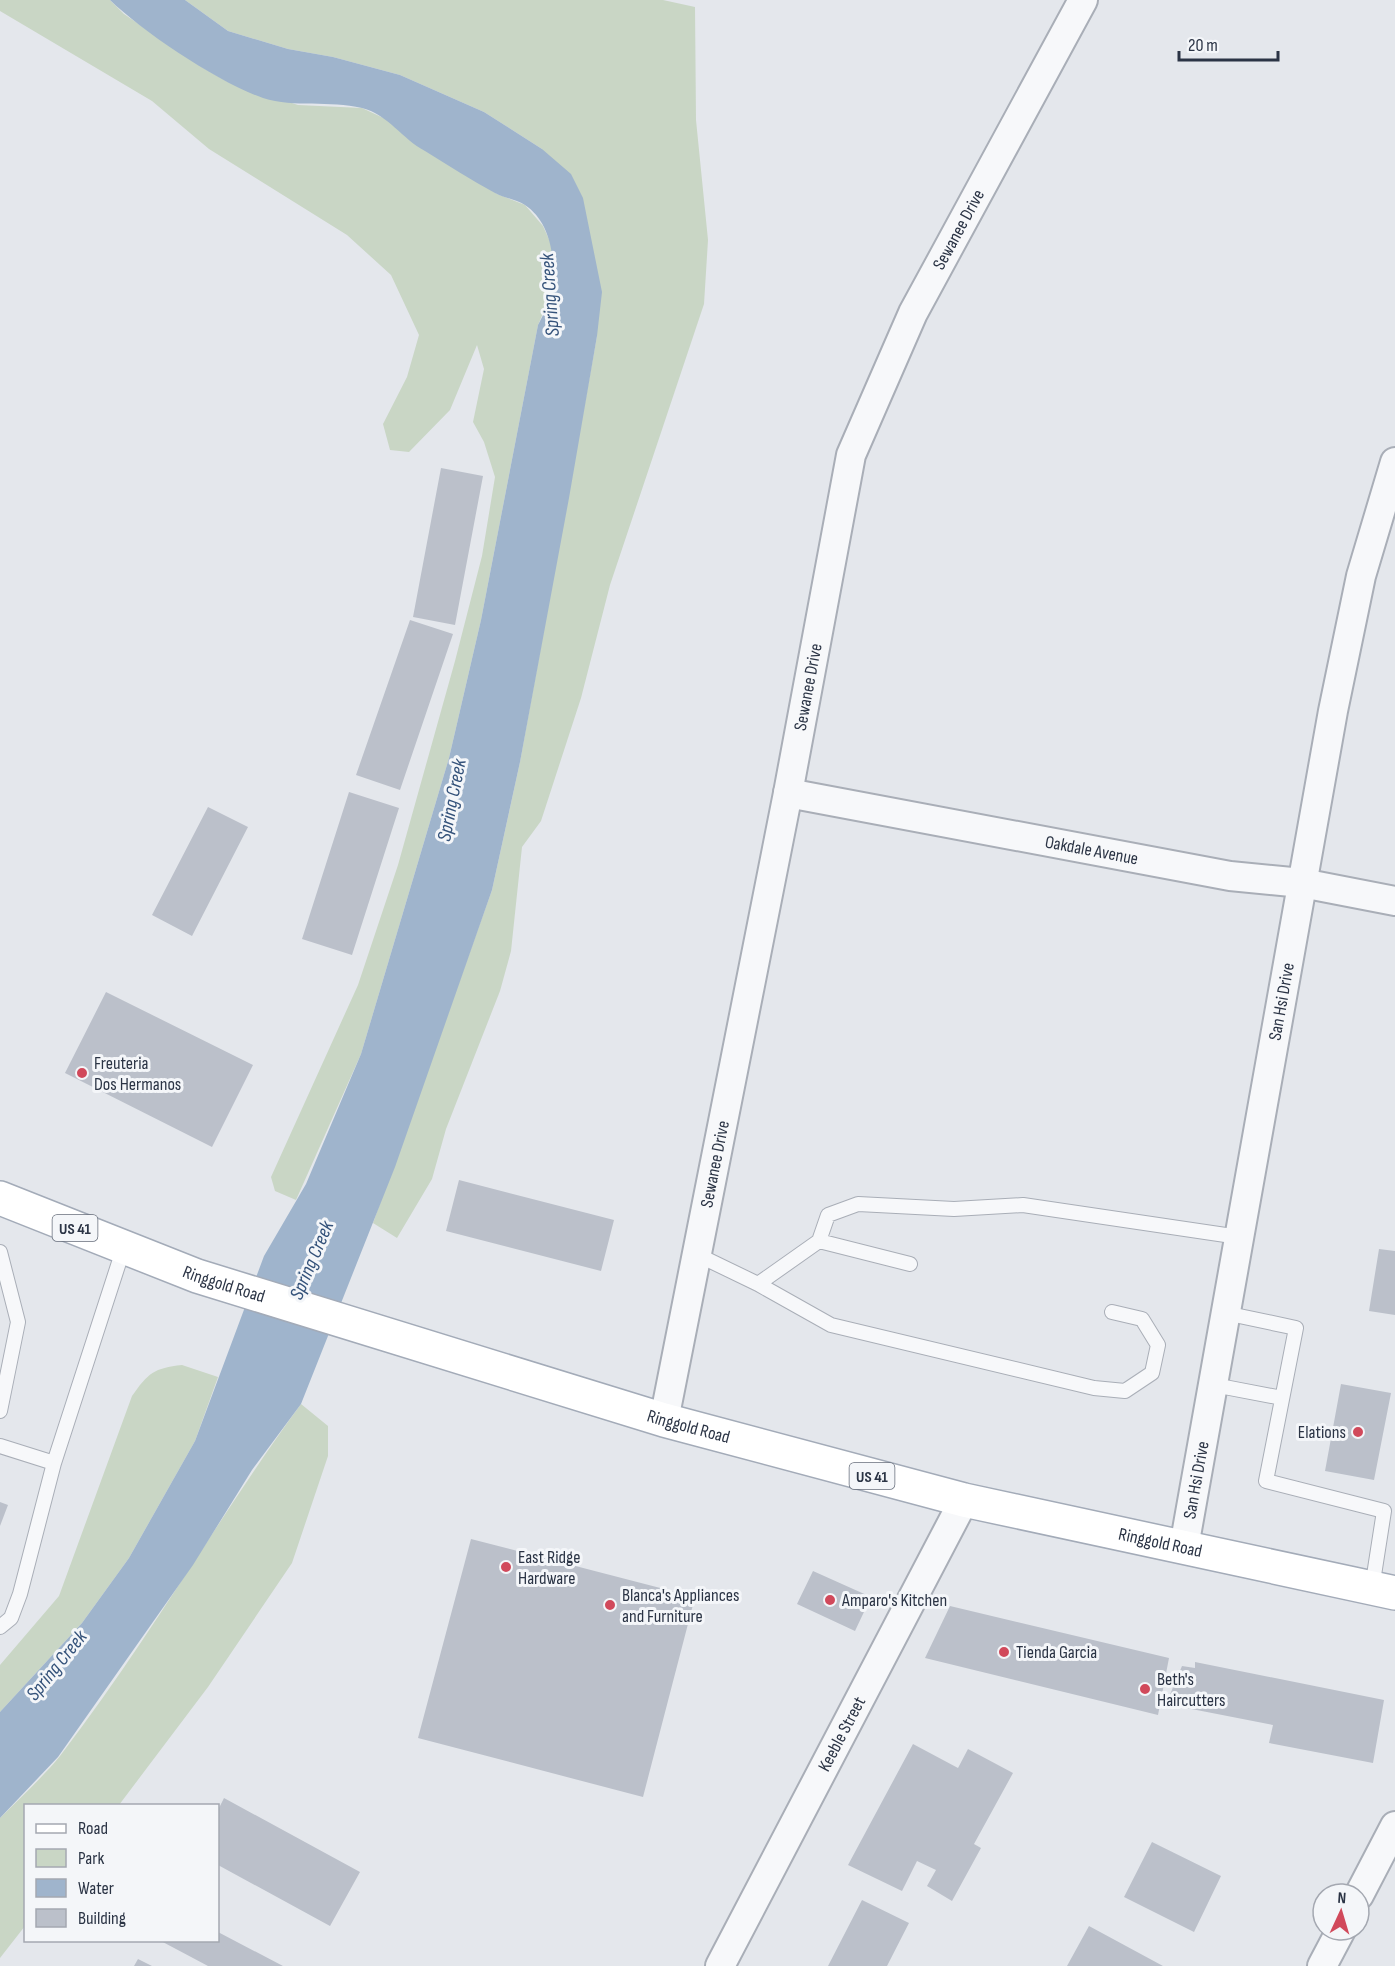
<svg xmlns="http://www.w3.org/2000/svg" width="1395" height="1966" font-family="'Sofia Sans Condensed',sans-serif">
	<rect width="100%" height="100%" fill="#e4e7ec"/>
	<path fill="#c9d6c5" d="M0,0H110L124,14L205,69L230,83L298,105L362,108L390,121L497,194L525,205L543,226L552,246V292L538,325L481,620L449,758L361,1054L296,1200L275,1191L271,1177L358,985L398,865L455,661L482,556L495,477L484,442L473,422L484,369L477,345L450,410L409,452L390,450L383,424L407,377L419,335L391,275L347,235L209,149L152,101L0,11Z
		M185,0H663L695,7L696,120L708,240L704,304L610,585L581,698L541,821L522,847L511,951L500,991L446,1129L432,1179L397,1238L373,1223L492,890L520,762L597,336L542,149L484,112L400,75L333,57L288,49L228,31Z
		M182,1365L218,1377L195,1441L129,1558L82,1623L0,1712V1665L59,1596L132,1396C148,1373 154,1368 182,1365Z
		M301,1404L328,1426V1456L292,1563L208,1687L119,1805L26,1806L25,1926L0,1958V1818C20,1798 42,1778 60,1756C147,1643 217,1519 301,1404Z"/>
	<path fill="#9fb4cc" d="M110,0H185L228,31L288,49L333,57L400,75L484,112L542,149L571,174L583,198L602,292L597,336L569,498L520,762L492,890L395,1167L301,1404L252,1470L193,1565L58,1757L0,1818V1712L82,1623L129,1558L195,1441L264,1256L306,1184L361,1054L449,758L481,620L538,325C543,315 550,303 552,292C556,262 552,223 525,205C516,199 504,198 495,193C471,180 448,165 425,151C402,139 389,115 362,108C329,100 295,108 263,98C219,83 143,32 110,0Z"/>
	<path fill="#bbc0ca" d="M441,468L483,476L455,625L413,617Z
		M410,620L453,634L400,790L356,775Z
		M349,792L399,808L352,955L302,939Z
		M208,807L248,827L192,936L152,915Z
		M106,992L253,1065L212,1147L65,1073Z
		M459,1180L614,1220L601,1271L446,1231Z
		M1379,1249L1395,1251V1315L1369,1311Z
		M1341,1384L1391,1393L1374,1480L1325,1471Z
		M0,1502L8,1505L0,1526Z
		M471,1539L695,1597L643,1797L418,1738Z
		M813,1571L871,1597L855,1631L797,1604Z
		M950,1606L1169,1658L1158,1715L925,1658Z
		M1195,1662L1384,1700L1373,1763L1269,1743L1273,1725L1166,1704L1182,1666L1195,1668Z
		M913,1744L958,1768L968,1749L1013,1773L974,1844L981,1848L952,1901L927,1886L936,1870L917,1861L902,1891L848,1865Z
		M224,1798L360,1872L330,1926L218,1865V1810Z
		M1152,1842L1221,1876L1194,1932L1124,1897Z
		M862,1900L909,1923L887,1966H828Z
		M1089,1926L1163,1966H1067Z
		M218,1932L283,1966H208L159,1940H218Z
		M138,1959L152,1966H134Z"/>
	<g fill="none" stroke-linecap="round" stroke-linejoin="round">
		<defs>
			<path id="service" d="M819,1241L910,1264
				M0,1252L18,1322L0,1411
				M698,1255L758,1284L831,1325L1094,1388L1125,1391L1152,1373L1158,1345L1142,1319L1112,1312
				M758,1284L819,1241L828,1215L858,1204L954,1209L1023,1205L1239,1237
				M1225,1313L1296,1328L1266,1481L1384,1511L1372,1588
				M1214,1385L1282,1398
				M0,1446L54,1463L124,1247
				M0,1627L11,1618L20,1594L54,1463"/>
			<g id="minor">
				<path id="s1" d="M788,793L1230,876L1302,883L1395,901"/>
				<path id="s2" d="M664,1420L788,793L851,455L913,313L1083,0"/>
				<path id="s3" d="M1184,1547L1333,711L1361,576L1395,462"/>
				<path d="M1359,1895L1395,1826"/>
				<path id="s4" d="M720,1966L964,1500"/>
				<path d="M1322,1966L1341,1930"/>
			</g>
			<g id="primary">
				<path id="s5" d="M0,1198L197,1276L664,1420L964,1500L1395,1593"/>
			</g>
		</defs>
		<use href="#service" stroke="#a9aeb7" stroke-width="16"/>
		<use href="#minor" stroke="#a9aeb7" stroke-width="32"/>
		<use href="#primary" stroke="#a3abb8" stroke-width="36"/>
		<use href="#service" stroke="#f7f8fa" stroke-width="14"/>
		<use href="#minor" stroke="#f7f8fa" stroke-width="28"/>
		<use href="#primary" stroke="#fff" stroke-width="33"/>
	</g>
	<g fill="#d1495b" stroke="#f4f6f9" stroke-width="2">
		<circle cx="82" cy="1073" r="6"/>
		<circle cx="1358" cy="1432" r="6"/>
		<circle cx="506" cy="1567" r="6"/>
		<circle cx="830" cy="1600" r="6"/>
		<circle cx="610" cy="1605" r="6"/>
		<circle cx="1004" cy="1652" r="6"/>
		<circle cx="1145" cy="1689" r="6"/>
	</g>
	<g text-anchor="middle" stroke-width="6" stroke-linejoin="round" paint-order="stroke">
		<g fill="#f4f6f9" stroke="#676e7b" stroke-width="1.5">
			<rect x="52.5" y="1215" width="45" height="26" rx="4.5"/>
			<rect x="849.5" y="1463" width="45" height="26" rx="4.5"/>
		</g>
		<g font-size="16" font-weight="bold" fill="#2b3445">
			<text x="75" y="1234">US 41</text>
			<text x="872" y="1482">US 41</text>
		</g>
		<g font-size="18" fill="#2b3445" stroke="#f4f6f9">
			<text dy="6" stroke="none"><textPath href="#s2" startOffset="1233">Sewanee Drive</textPath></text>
			<text dy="6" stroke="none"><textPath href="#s2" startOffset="747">Sewanee Drive</textPath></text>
			<text dy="6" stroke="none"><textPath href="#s1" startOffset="309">Oakdale Avenue</textPath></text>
			<text dy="6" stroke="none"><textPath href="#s3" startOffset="554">San Hsi Drive</textPath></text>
			<text dy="6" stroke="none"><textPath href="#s2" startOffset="261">Sewanee Drive</textPath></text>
			<text dy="6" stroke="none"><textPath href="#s5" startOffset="240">Ringgold Road</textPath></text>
			<text dy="6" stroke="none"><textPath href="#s5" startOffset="726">Ringgold Road</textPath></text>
			<text dy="6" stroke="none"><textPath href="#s3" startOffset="68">San Hsi Drive</textPath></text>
			<text dy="6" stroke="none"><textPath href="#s5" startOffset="1212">Ringgold Road</textPath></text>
			<text dy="6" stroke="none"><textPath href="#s4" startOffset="262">Keeble Street</textPath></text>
		</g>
		<g font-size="18" fill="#2b3445" stroke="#f4f6f9" text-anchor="start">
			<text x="94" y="1069">Freuteria<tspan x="94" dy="21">Dos Hermanos</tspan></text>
			<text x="1346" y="1438" text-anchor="end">Elations</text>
			<text x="518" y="1563">East Ridge<tspan x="518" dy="21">Hardware</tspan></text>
			<text x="622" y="1601">Blanca's Appliances<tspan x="622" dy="21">and Furniture</tspan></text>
			<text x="842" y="1606">Amparo's Kitchen</text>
			<text x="1016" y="1658">Tienda Garcia</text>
			<text x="1157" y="1685">Beth's<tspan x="1157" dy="21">Haircutters</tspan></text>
		</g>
		<g font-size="20" font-style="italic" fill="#34527a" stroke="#f4f6f9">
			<text transform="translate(549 295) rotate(-94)" y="7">Spring Creek</text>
			<text transform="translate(451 800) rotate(-79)" y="7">Spring Creek</text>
			<text transform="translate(311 1260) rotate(-67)" y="7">Spring Creek</text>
			<text transform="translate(56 1665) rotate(-51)" y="7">Spring Creek</text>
		</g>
	</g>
	<rect x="24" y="1804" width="195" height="138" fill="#f4f6f9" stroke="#a4a8b1" stroke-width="1.5"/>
	<rect x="36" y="1824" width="30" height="9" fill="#ffffff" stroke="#a4a8b1" stroke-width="1.5"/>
	<text x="78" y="1834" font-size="18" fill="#2b3445">Road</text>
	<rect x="36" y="1849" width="30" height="18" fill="#c9d6c5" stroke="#a4a8b1" stroke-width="1.5"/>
	<text x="78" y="1864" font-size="18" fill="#2b3445">Park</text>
	<rect x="36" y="1879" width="30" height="18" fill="#9fb4cc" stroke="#a4a8b1" stroke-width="1.5"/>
	<text x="78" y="1894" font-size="18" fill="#2b3445">Water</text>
	<rect x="36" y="1909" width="30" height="18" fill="#bbc0ca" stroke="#a4a8b1" stroke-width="1.5"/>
	<text x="78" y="1924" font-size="18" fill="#2b3445">Building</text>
	<g transform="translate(1341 1912) rotate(4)"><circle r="28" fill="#f4f6f9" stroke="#a4a8b1" stroke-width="1.5"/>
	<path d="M0-4.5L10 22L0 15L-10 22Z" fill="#d1495b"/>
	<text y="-9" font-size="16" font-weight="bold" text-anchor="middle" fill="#2b3445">N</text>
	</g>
	<path d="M1179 51v9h99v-9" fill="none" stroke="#2b3445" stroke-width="3"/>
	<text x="1188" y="51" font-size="18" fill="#2b3445" stroke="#f4f6f9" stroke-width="4.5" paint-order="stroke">20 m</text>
</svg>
